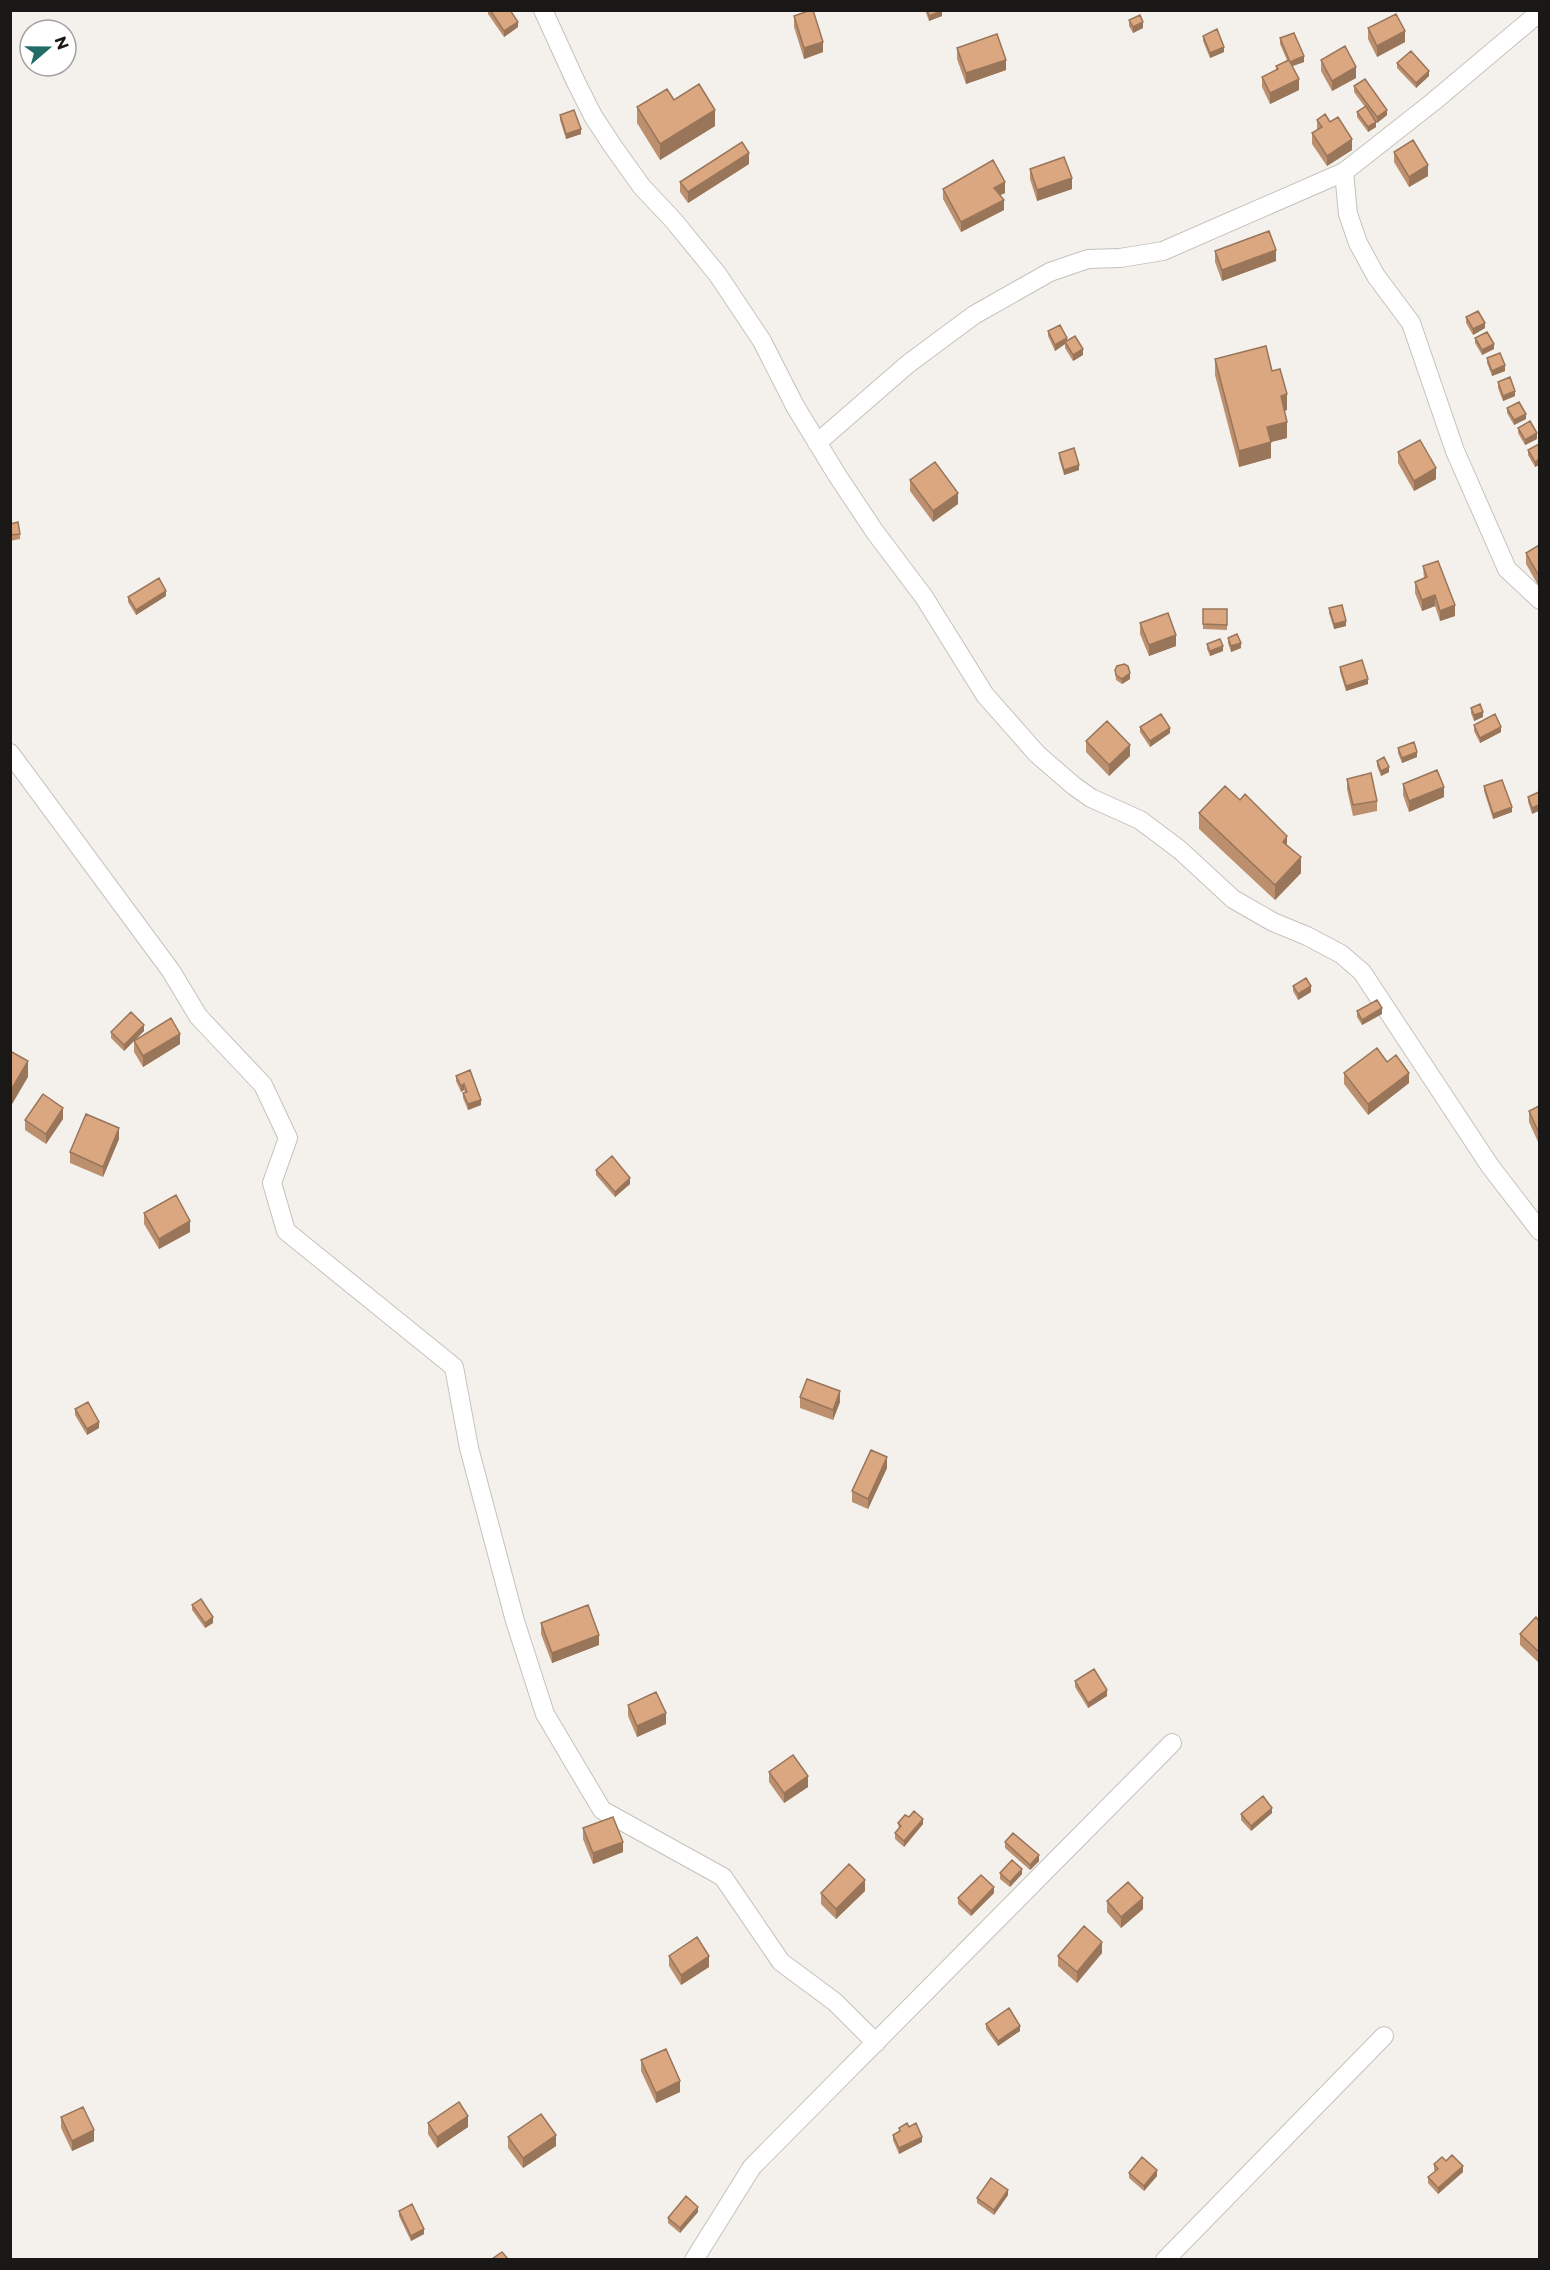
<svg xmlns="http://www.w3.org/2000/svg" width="1550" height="2270" font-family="Montserrat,sans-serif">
	<rect width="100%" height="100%" fill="#f4f1ec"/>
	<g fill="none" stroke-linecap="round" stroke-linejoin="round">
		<defs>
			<path id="street" d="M543,10L575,80L593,116L612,145L642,187L674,221L718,275L762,341L795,406L837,475L875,532L924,597L985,695L1037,754L1074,786L1091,798L1140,820L1180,850L1233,899L1273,922L1307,936L1341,954L1362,972L1490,1166L1540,1231
				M1344,172L1348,214L1358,243L1376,276L1411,323L1455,451L1507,569L1540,600
				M817,443L908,364L974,315L1050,272L1088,259L1120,258L1163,251L1344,172L1433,102L1540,12
				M10,753L171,971L198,1016L263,1085L288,1138L272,1183L286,1231L454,1367L469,1448L515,1621L545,1714L602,1810L723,1877L781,1962L835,2002L876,2043
				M694,2260L752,2167L1172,1743
				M1165,2260L1384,2036"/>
		</defs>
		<use href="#street" stroke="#c4c2bd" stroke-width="20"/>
		<use href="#street" stroke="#fff" stroke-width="18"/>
	</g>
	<path fill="#bc906f" d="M488,10H510L518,27L504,37L488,14Z
		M925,10H942V16L929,21Z
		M794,16L823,52L804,59L794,27Z
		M1129,20L1143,28L1133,33L1129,26Z
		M1368,28L1405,42L1377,57L1368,39Z
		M1203,36L1224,52L1210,58L1203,41Z
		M1280,38L1304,62L1292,66L1299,90L1270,104L1262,87V77L1276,70V66L1287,60L1280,44Z
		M957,48L1006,70L966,84L957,59Z
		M1321,60L1356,78L1332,91L1321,71Z
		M1397,63L1429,76L1416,88L1397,68Z
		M1354,86L1387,115L1377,123L1375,120L1376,127L1368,132L1357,117V112L1365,107L1354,92Z
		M674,100L715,126L660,160L637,123V107Z
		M560,115L581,134L566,139L560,120Z
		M1317,120L1330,122L1352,150L1327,166L1312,144V133L1317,130Z
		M1394,152L1428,176L1409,187L1394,162Z
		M749,164L688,203L680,192V182Z
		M1030,169L1072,189L1037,201L1030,179Z
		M943,189L1005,193L1000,195L1004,210L961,232L943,199Z
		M1215,251L1276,261L1222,281L1215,262Z
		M1466,317L1485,328L1473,335L1466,323Z
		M1048,331L1067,341L1083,355L1073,361L1065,348V344L1055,351L1048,336Z
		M1475,338L1494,349L1482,355L1475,343Z
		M1487,358L1505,371L1492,376L1487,363Z
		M1215,359L1272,371L1287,410L1284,411L1287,438L1271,442V458L1239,467L1215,375Z
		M1498,382L1515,396L1503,401L1498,388Z
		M1507,408L1526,419L1514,425L1507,413Z
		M1518,428L1537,439L1525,445L1518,433Z
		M1539,444V465L1535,467L1528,455V450Z
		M1398,452L1436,479L1414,491L1398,463Z
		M1059,453L1079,470L1064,475L1059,458Z
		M910,480L958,504L933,522L910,491Z
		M10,524L20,534V539L10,541Z
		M1539,545V587L1526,564V553Z
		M1423,566L1455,616L1440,621L1435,606L1422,611L1415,593V582L1424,579Z
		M166,596L136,615L128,602V597Z
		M1329,608L1346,626L1334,629L1329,613Z
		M1203,609H1227V630L1203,629Z
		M1140,623L1176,646L1149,656L1140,634Z
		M1228,638L1241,648L1231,652L1228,643Z
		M1207,644L1223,651L1210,656L1207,649Z
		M1340,667L1368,684L1346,691L1340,672Z
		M1115,670L1130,679L1122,684L1116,680Z
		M1471,708L1483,717L1474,721L1471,713Z
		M1474,725L1501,732L1480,743L1474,731Z
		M1140,727L1170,733L1150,747L1140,732Z
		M1086,741L1130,756L1109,776L1086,752Z
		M1398,748L1417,757L1402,763L1398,753Z
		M1377,761L1389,772L1381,776L1377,766Z
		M1347,779L1377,801V811L1353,816L1347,789Z
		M1403,784L1444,797L1409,812L1403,795Z
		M1484,786L1512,812L1493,819L1484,791Z
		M1539,792L1532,814L1528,802V797Z
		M1199,813L1287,845L1301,873L1275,900L1199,829Z
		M1293,986L1311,992L1298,1000L1293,991Z
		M1357,1011L1382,1014L1362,1025L1357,1017Z
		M144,1031L124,1051L111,1038V1032Z
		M134,1041L180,1044L143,1067L134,1052Z
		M1387,1062L1409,1083L1368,1115L1344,1084V1073Z
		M456,1076L481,1105L468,1110L463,1098V1093L465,1092L464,1090L461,1092L456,1081Z
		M1539,1106V1144L1529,1122V1111Z
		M63,1119L46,1144L25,1130V1120Z
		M119,1139L103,1177L70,1163V1152Z
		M596,1170L630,1184L615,1197L596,1175Z
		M144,1213L190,1232L159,1249L144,1224Z
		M800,1397L840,1402L833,1420L800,1408Z
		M75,1409L99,1428L87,1435L75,1415Z
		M887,1468L868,1509L852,1502V1491Z
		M192,1605L213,1623L205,1628L192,1610Z
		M1539,1621V1663L1520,1645V1634Z
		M541,1623L599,1645L552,1663L541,1634Z
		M1075,1681L1107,1696L1088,1708L1075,1687Z
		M628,1705L666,1724L637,1737L628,1716Z
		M769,1772L808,1787L784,1803L769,1782Z
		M1272,1813L1251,1831L1241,1820V1814Z
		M909,1817L923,1824L904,1847L895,1839V1833L899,1829L898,1823Z
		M583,1828L623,1852L593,1864L583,1839Z
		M1005,1842L1039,1861L1030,1870L1005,1848Z
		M1000,1873L1022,1874L1010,1887L1000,1879Z
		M865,1891L836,1919L821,1904V1893Z
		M994,1893L971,1916L958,1904V1898Z
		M1107,1901L1143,1909L1121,1928L1107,1912Z
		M1102,1953L1077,1983L1058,1966V1956Z
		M669,1956L709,1967L681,1985L669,1966Z
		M986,2024L1020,2031L998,2046L986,2029Z
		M641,2060L680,2092L656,2103L641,2071Z
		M61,2117L94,2141L72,2151L61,2128Z
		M428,2123L468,2127L437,2148L428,2134Z
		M909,2127L922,2142L899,2154L893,2140V2135L899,2131V2128Z
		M508,2137L556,2146L523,2168L508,2148Z
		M1446,2161L1463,2172L1438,2194L1428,2183V2177L1435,2171L1434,2170V2164Z
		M1129,2173L1157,2176L1144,2191L1129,2178Z
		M1008,2195L994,2215L977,2203V2198Z
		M399,2211L424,2234L411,2241L399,2216Z
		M698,2212L680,2233L668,2223V2218Z"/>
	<path fill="#99755a" d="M942,11V16L929,21V16Z
		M518,22V27L504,37V31Z
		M1143,22V28L1133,33V27Z
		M1405,31V42L1377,57V46Z
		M823,42V52L804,59V48Z
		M1224,47V52L1210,58V53Z
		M1304,56V62L1290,67V62Z
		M1006,60V70L966,84V73Z
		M1356,67V78L1332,91V81Z
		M1429,71V76L1416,88V83Z
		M1299,79V90L1270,104V93Z
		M715,110V126L660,160V144Z
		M1387,110V115L1377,123V117Z
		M1376,122V127L1368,132V127Z
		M581,129V134L566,139V134Z
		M1352,139V150L1327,166V156Z
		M749,153V164L688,203V192Z
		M1428,165V176L1409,187V177Z
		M1072,178V189L1037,201V190Z
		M1005,182V193L994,198V188Z
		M1004,200V210L961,232V222Z
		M1276,250V261L1222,281V270Z
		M1485,323V328L1473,335V329Z
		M1067,338V343L1065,342V344L1055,351V345Z
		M1494,344V349L1482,355V350Z
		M1083,349V355L1073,361V355Z
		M1505,365V371L1492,376V371Z
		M1515,391V396L1503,401V396Z
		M1287,394V410L1281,412V396Z
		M1526,414V419L1514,425V420Z
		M1287,422V438L1267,443V427Z
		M1537,433V439L1525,445V440Z
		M1271,442V458L1239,467V451Z
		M1539,459V465L1535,467V462Z
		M1079,465V470L1064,475V470Z
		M1436,468V479L1414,491V481Z
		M958,493V504L933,522V511Z
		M166,591V596L136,615V610Z
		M1435,595V606L1422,611V600Z
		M1455,605V616L1440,621V611Z
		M1346,621V626L1334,629V624Z
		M1176,635V646L1149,656V645Z
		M1241,643V648L1231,652V646Z
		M1223,646V651L1210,656V651Z
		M1130,673V679L1122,684V679Z
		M1368,679V684L1346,691V686Z
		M1483,712V717L1474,721V715Z
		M1501,727V732L1480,743V738Z
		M1170,728V733L1150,747V741Z
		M1130,745V756L1109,776V765Z
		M1417,752V757L1402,763V758Z
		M1389,767V772L1381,776V771Z
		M1444,787V797L1409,812V801Z
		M1539,805V811L1532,814V808Z
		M1512,807V812L1493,819V814Z
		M1287,836V852L1283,842Z
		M1301,857V873L1275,900V885Z
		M1311,986V992L1298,1000V994Z
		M1382,1008V1014L1362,1025V1020Z
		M144,1025V1031L124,1051V1045Z
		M180,1034V1044L143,1067V1056Z
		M28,1061V1077L11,1106V1090Z
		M1409,1073V1083L1368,1115V1104Z
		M464,1084V1090L461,1092V1086Z
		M481,1100V1105L468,1110V1104Z
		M63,1108V1119L46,1144V1134Z
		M119,1128V1139L103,1177V1167Z
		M630,1178V1184L615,1197V1192Z
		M190,1221V1232L159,1249V1239Z
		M840,1391V1402L833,1420V1410Z
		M99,1422V1428L87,1435V1429Z
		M887,1457V1468L868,1509V1499Z
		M213,1617V1623L205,1628V1623Z
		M599,1635V1645L552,1663V1653Z
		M1107,1690V1696L1088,1708V1703Z
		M666,1713V1724L637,1737V1726Z
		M808,1776V1787L784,1803V1793Z
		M1272,1808V1813L1251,1831V1826Z
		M923,1819V1824L904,1847V1841Z
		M623,1842V1852L593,1864V1853Z
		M1039,1855V1861L1030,1870V1865Z
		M1022,1869V1874L1010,1887V1882Z
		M865,1880V1891L836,1919V1909Z
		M994,1887V1893L971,1916V1911Z
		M1143,1898V1909L1121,1928V1917Z
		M1102,1942V1953L1077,1983V1972Z
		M709,1956V1967L681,1985V1975Z
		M1020,2026V2031L998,2046V2041Z
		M680,2081V2092L656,2103V2093Z
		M468,2116V2127L437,2148V2137Z
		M94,2130V2141L72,2151V2141Z
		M556,2135V2146L523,2168V2158Z
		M922,2137V2142L899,2154V2148Z
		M1463,2166V2172L1438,2194V2188Z
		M1157,2170V2176L1144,2191V2186Z
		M1008,2190V2195L994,2215V2210Z
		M698,2207V2212L680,2233V2228Z
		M424,2229V2234L411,2241V2236Z"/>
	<path fill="#dba781" stroke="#99755a" stroke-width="1.5" d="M490,10H510L518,22L504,31Z
		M811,10H813L823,42L804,48L794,16Z
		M927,10H942V11L929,16Z
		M1396,14L1405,31L1377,46L1368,28Z
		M1140,15L1143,22L1133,27L1129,20Z
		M1217,29L1224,47L1210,53L1203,36Z
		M1294,33L1304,56L1290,62L1280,38Z
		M997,34L1006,60L966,73L957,48Z
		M1345,46L1356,67L1332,81L1321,60Z
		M1411,51L1429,71L1416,83L1397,63Z
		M1289,60L1299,79L1270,93L1262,77L1278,69L1276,66Z
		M1365,79L1387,110L1377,117L1354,86Z
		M699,84L715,110L660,144L637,107L667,89L674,100Z
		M1366,106L1376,122L1368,127L1357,112Z
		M574,110L581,129L566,134L560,115Z
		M1325,114L1330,122L1338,117L1352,139L1327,156L1312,133L1322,127L1317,120Z
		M1413,140L1428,165L1409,177L1394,152Z
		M742,142L749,153L688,192L680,182Z
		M1064,157L1072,178L1037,190L1030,169Z
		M993,160L1005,182L994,188L1004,200L961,222L943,189Z
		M1269,231L1276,250L1222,270L1215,251Z
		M1478,311L1485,323L1473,329L1466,317Z
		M1060,325L1067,338L1055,345L1048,331Z
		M1487,332L1494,344L1482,350L1475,338Z
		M1075,336L1083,349L1073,355L1065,342Z
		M1266,346L1272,371L1280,369L1287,394L1281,396L1287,422L1267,427L1271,442L1239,451L1215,359Z
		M1500,353L1505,365L1492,371L1487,358Z
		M1510,377L1515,391L1503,396L1498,382Z
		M1519,402L1526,414L1514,420L1507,408Z
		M1530,421L1537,433L1525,440L1518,428Z
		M1420,440L1436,468L1414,481L1398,452Z
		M1539,444V459L1535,462L1528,450Z
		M1074,448L1079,465L1064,470L1059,453Z
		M935,462L958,493L933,511L910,480Z
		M18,522L20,534L10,535V524Z
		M1539,545V576L1526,553Z
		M1438,561L1455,605L1440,611L1435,595L1422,600L1415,582L1427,577L1423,566Z
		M159,578L166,591L136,610L128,597Z
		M1342,605L1346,621L1334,624L1329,608Z
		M1203,609H1227V625L1203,624Z
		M1168,613L1176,635L1149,645L1140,623Z
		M1237,634L1241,643L1231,646L1228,638Z
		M1220,639L1223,646L1210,651L1207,644Z
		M1362,660L1368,679L1346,686L1340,667Z
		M1124,664L1128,666L1130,673L1122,679L1116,675L1115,670L1117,666Z
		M1480,704L1483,712L1474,715L1471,708Z
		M1161,714L1170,728L1150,741L1140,727Z
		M1495,714L1501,727L1480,738L1474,725Z
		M1107,721L1130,745L1109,765L1086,741Z
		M1414,742L1417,752L1402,758L1398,748Z
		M1384,757L1389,767L1381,771L1377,761Z
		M1437,770L1444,787L1409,801L1403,784Z
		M1371,773L1377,801L1353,805L1347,779Z
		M1502,780L1512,807L1493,814L1484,786Z
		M1225,786L1240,800L1245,794L1287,836L1283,842L1301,857L1275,885L1199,813Z
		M1539,792V805L1532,808L1528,797Z
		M1306,978L1311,986L1298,994L1293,986Z
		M1377,1000L1382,1008L1362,1020L1357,1011Z
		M131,1012L144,1025L124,1045L111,1032Z
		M171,1018L180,1034L143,1056L134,1041Z
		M1377,1048L1387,1062L1396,1055L1409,1073L1368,1104L1344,1073Z
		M10,1051L28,1061L11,1090H10Z
		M470,1070L481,1100L468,1104L463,1093L467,1092L464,1084L461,1086L456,1076Z
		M43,1094L63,1108L46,1134L25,1120Z
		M1539,1106V1133L1529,1111Z
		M86,1114L119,1128L103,1167L70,1152Z
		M612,1156L630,1178L615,1192L596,1170Z
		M176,1195L190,1221L159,1239L144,1213Z
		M807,1379L840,1391L833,1410L800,1397Z
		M88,1402L99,1422L87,1429L75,1409Z
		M871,1450L887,1457L868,1499L852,1491Z
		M201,1599L213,1617L205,1623L192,1605Z
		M588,1605L599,1635L552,1653L541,1623Z
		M1536,1617L1539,1621V1652L1520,1634Z
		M1094,1669L1107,1690L1088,1703L1075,1681Z
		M656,1692L666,1713L637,1726L628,1705Z
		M793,1755L808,1776L784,1793L769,1772Z
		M1263,1796L1272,1808L1251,1826L1241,1814Z
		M914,1811L923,1819L904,1841L895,1833L901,1826L898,1823L905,1815L909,1817Z
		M613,1817L623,1842L593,1853L583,1828Z
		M1013,1833L1039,1855L1030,1865L1005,1842Z
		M1012,1860L1022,1869L1010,1882L1000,1873Z
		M849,1864L865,1880L836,1909L821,1893Z
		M981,1875L994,1887L971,1911L958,1898Z
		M1128,1882L1143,1898L1121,1917L1107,1901Z
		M1084,1926L1102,1942L1077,1972L1058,1956Z
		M697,1937L709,1956L681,1975L669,1956Z
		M1009,2008L1020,2026L998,2041L986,2024Z
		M666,2049L680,2081L656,2093L641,2060Z
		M459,2102L468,2116L437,2137L428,2123Z
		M83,2107L94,2130L72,2141L61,2117Z
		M541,2114L556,2135L523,2158L508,2137Z
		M907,2123L909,2127L916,2123L922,2137L899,2148L893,2135L900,2131L899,2128Z
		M1452,2155L1463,2166L1438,2188L1428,2177L1438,2169L1434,2164L1442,2157L1446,2161Z
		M1142,2157L1157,2170L1144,2186L1129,2173Z
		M991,2178L1008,2190L994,2210L977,2198Z
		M686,2196L698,2207L680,2228L668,2218Z
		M412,2204L424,2229L411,2236L399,2211Z
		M502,2252L508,2259H492Z"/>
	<rect width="1550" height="2270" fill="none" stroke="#191816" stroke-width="24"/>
	<g transform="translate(48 48) rotate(70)"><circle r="28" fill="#ffffff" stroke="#a3a3a2" stroke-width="1.5"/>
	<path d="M0-4.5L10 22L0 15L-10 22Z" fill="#216c67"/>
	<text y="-9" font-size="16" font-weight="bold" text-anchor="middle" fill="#191816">N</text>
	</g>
</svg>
